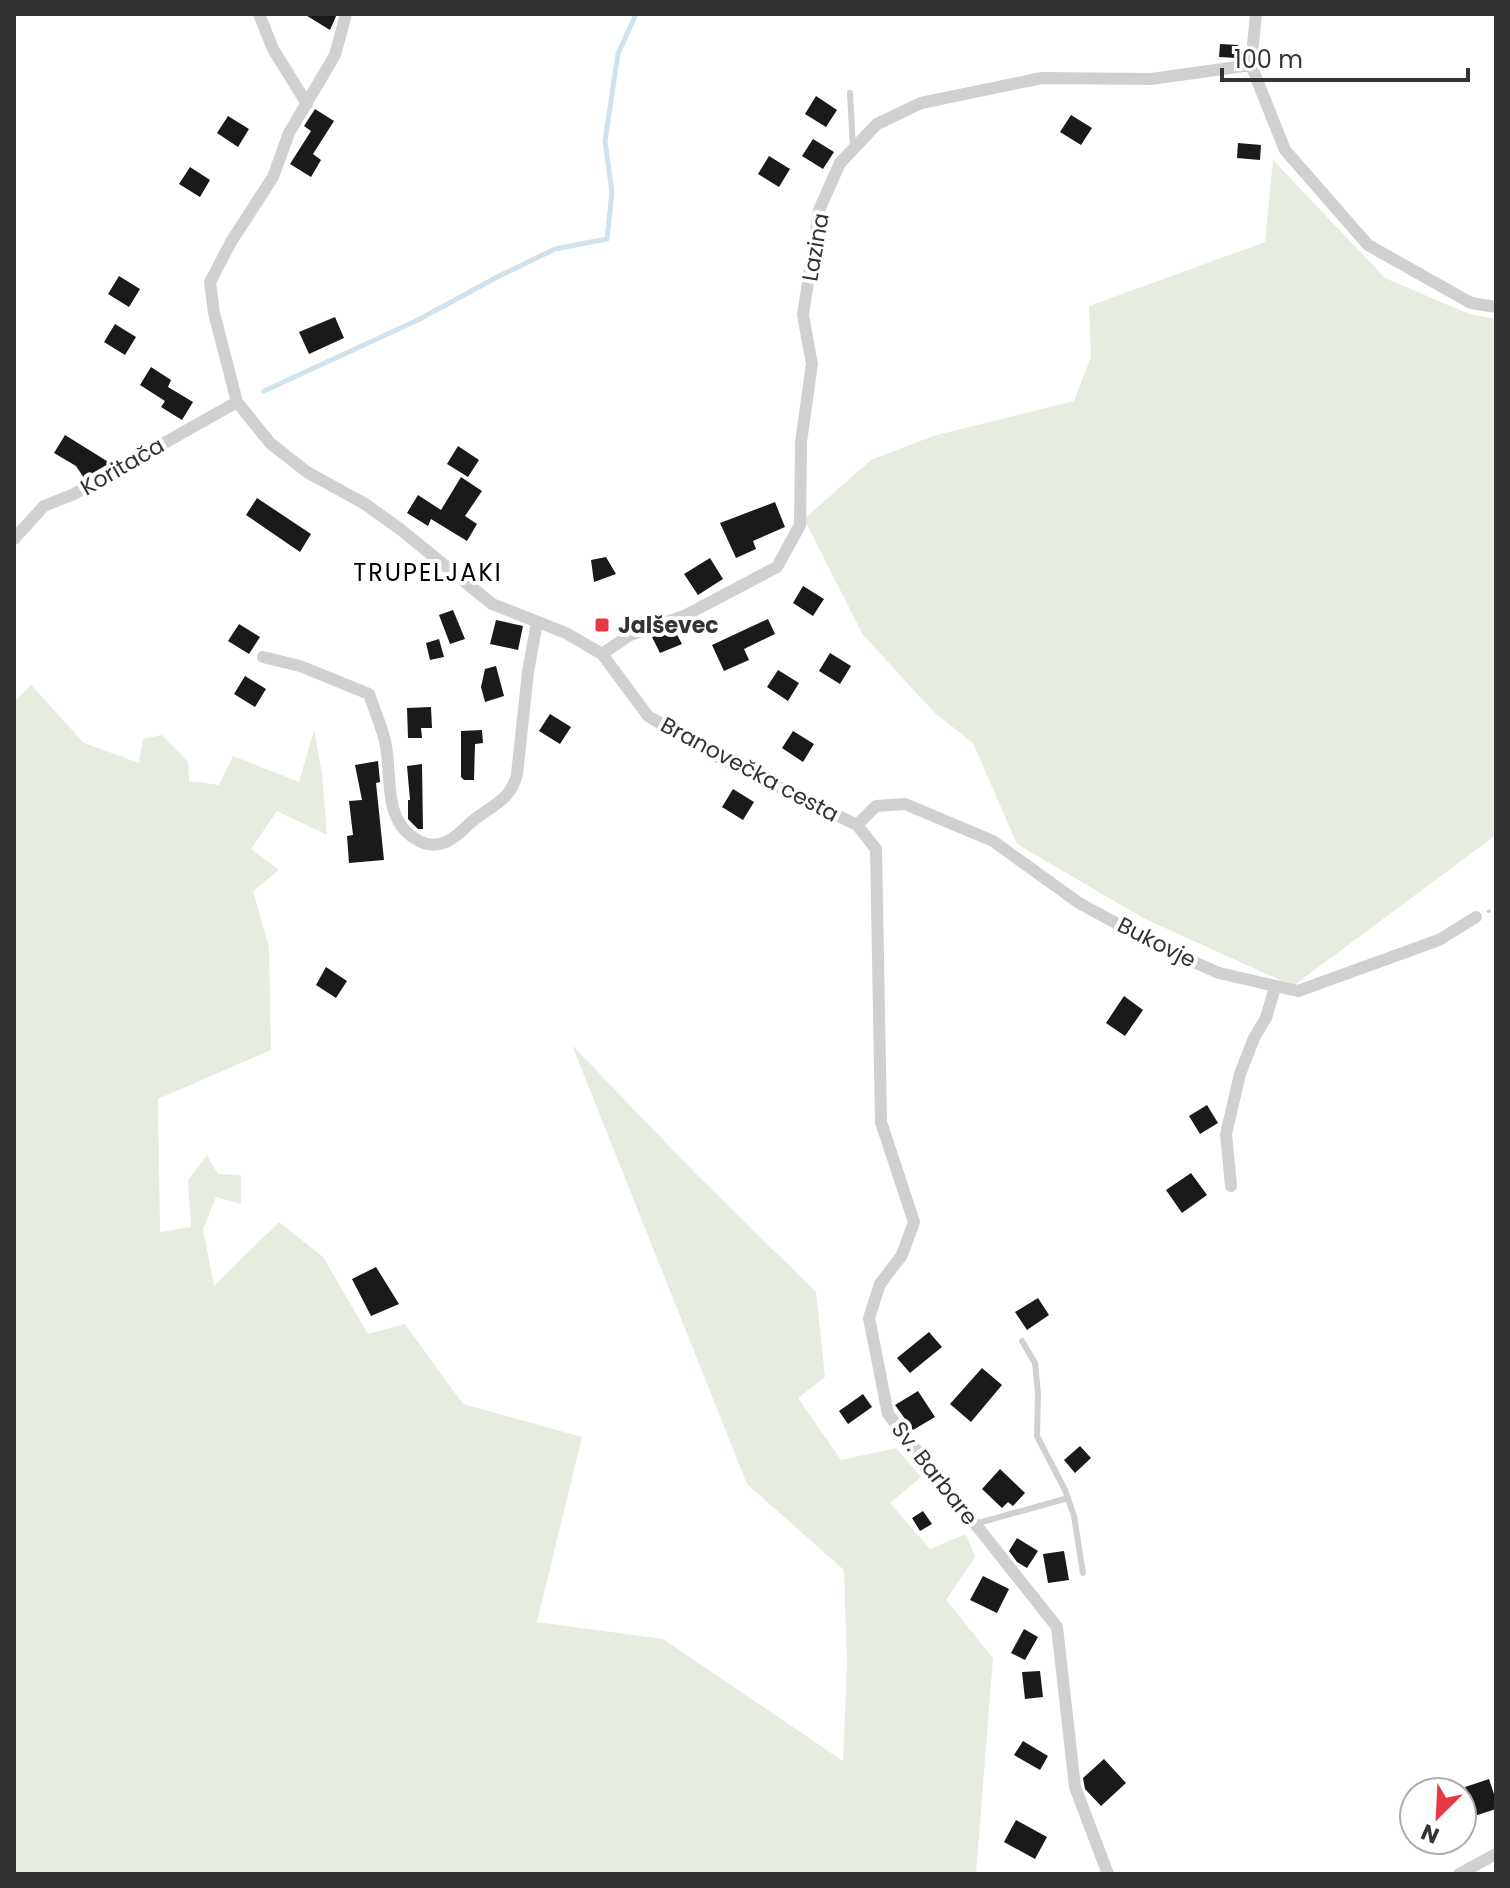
<svg xmlns="http://www.w3.org/2000/svg" width="1510" height="1888" font-family="Poppins,sans-serif">
	<rect width="100%" height="100%" fill="#fff"/>
	<path fill="#e6ecdf" d="M1273,160L1385,278L1469,314L1496,319V835L1293,986L1143,918L1017,844L973,743L935,713L863,635L804,519L871,460L933,436L1074,401L1091,357L1089,306L1265,242Z
		M31,685L84,743L139,763L143,739L162,735L188,762L189,781L219,785L233,756L299,782L314,730L322,774L327,835L277,811L251,849L279,870L253,891L269,947L271,1050L158,1099L160,1232L191,1227L188,1180L207,1155L218,1174L241,1175V1204L216,1197L203,1229L214,1286L279,1222L323,1257L368,1334L405,1324L463,1404L582,1437L537,1622L663,1639L843,1761L847,1665L844,1570L747,1484L572,1045L696,1174L816,1292L825,1377L798,1398L841,1460L896,1448L921,1477L890,1503L930,1549L966,1534L975,1557L946,1600L993,1658L976,1874H14V702Z"/>
	<g fill="none" stroke-linecap="round" stroke-linejoin="round">
		<path stroke="#cfe2ee" stroke-width="5" d="M264,391L418,320L499,276L555,249L607,239L612,192L605,141L618,54L636,14"/>
	</g>
	<path fill="#1a1a1a" d="M304,14H337L330,30Z
		M1220,44L1238,45L1237,58L1219,57Z
		M816,96L837,110L826,127L805,114Z
		M315,109L334,121L313,154L321,160L311,177L290,164L311,131L304,126Z
		M1071,115L1092,128L1081,145L1060,132Z
		M228,116L249,129L238,147L217,133Z
		M813,139L834,152L823,169L802,156Z
		M1238,143L1261,145L1260,160L1237,158Z
		M769,156L790,169L779,187L758,174Z
		M190,167L210,180L200,197L179,184Z
		M119,276L140,289L129,307L108,294Z
		M335,317L344,338L309,354L299,332Z
		M115,324L136,337L125,355L104,342Z
		M151,367L171,380L168,387L193,402L182,420L161,407L165,401L140,385Z
		M65,435L110,463L84,478L76,466L54,453Z
		M458,446L479,460L468,477L447,464Z
		M461,477L482,491L465,516L477,524L467,541L431,519L428,526L407,513L418,495L441,510Z
		M257,498L311,534L300,552L246,515Z
		M775,502L785,527L753,541L756,549L736,558L720,523Z
		M606,557L616,574L594,582L591,560Z
		M710,558L723,579L698,595L684,574Z
		M803,586L824,599L813,616L793,603Z
		M453,610L465,639L450,644L439,615Z
		M768,619L775,634L744,649L749,660L724,671L712,645Z
		M496,620L523,626L518,650L490,644Z
		M239,624L260,637L249,654L228,641Z
		M674,629L682,644L660,653L652,637Z
		M439,639L444,657L430,660L426,643Z
		M830,653L851,666L840,684L819,671Z
		M496,666L504,696L485,702L481,687L485,669Z
		M778,670L799,683L788,701L767,687Z
		M245,676L266,689L255,707L234,694Z
		M431,707L432,728H421L422,738H408L407,708Z
		M550,714L571,727L560,744L539,731Z
		M482,730L483,743L475,744L474,780H464L461,777V731Z
		M793,731L814,744L803,762L782,748Z
		M378,761L380,782L376,783L384,860L349,863L347,836L353,835L349,801L362,800L355,765Z
		M422,764L423,829H418L408,819V800H410L407,766Z
		M733,789L754,802L743,820L722,807Z
		M326,967L347,981L336,998L316,985Z
		M1124,996L1143,1010L1125,1036L1106,1023Z
		M1207,1105L1218,1123L1200,1134L1189,1116Z
		M1191,1173L1207,1195L1182,1213L1166,1190Z
		M376,1267L399,1304L371,1316L352,1279Z
		M1038,1298L1049,1315L1027,1330L1015,1312Z
		M929,1332L942,1347L910,1373L897,1358Z
		M982,1368L1002,1385L971,1422L950,1404Z
		M918,1391L935,1417L913,1430L895,1405Z
		M863,1394L872,1407L848,1424L839,1411Z
		M1080,1446L1091,1458L1075,1473L1064,1460Z
		M1000,1469L1025,1493L1013,1506L1008,1502L1002,1508L982,1489Z
		M923,1511L932,1524L920,1531L912,1518Z
		M1017,1538L1038,1551L1027,1568L1017,1562L1009,1551Z
		M1064,1551L1069,1580L1048,1583L1043,1554Z
		M983,1576L1009,1589L997,1613L970,1600Z
		M1024,1629L1038,1637L1025,1660L1011,1653Z
		M1040,1671L1043,1697L1025,1699L1022,1672Z
		M1023,1741L1048,1756L1040,1770L1014,1755Z
		M1104,1759L1126,1783L1101,1806L1085,1789L1083,1778Z
		M1489,1779L1496,1800V1809L1462,1820V1795L1468,1793L1465,1787Z
		M1016,1820L1047,1837L1035,1859L1004,1842Z"/>
	<g fill="none" stroke-linecap="round" stroke-linejoin="round">
		<path stroke="#cdcdcd" stroke-width="3" stroke-dasharray="4 4" stroke-linecap="butt" d="M1487,912L1496,908"/>
		<path stroke="#d0d0d0" stroke-width="6" d="M850,93L853,148
			M1022,1341L1035,1363L1038,1393L1037,1436L1065,1490L1074,1516L1083,1573
			M975,1524L1068,1498"/>
		<path stroke="#d0d0d0" stroke-width="12" d="M259,14L273,49L307,104
			M346,14L335,55L289,133L273,177L231,242L210,282L214,313L237,402L270,443L307,472L365,504L400,529L492,604L566,633L602,654L648,716L715,756L857,825L876,849L881,1122L914,1222L902,1255L880,1284L869,1318L888,1414L1057,1627L1075,1787L1108,1874
			M1256,14L1251,65L1285,150L1368,245L1471,303L1496,307
			M14,539L44,506L74,494L237,402
			M602,654L630,635L684,616L777,567L800,525L801,442L812,364L803,315L819,210L840,163L877,124L921,103L1042,78L1151,79L1251,65
			M263,657L300,666L369,694C374,709 381,725 385,741C393,776 381,821 419,841C439,851 454,839 467,826C487,806 510,804 517,774L528,672L537,622
			M857,825L876,806L905,804L993,841L1079,903L1160,947L1219,973L1298,991L1439,940L1476,917
			M1231,1186L1226,1134L1240,1074L1254,1038L1266,1018L1275,987
			M1459,1874L1496,1854"/>
	</g>
	<rect fill="#e63946" stroke="#fff" stroke-width="3" x="594" y="617" width="16" height="16" rx="4"/>
	<g text-anchor="middle" stroke-width="8" stroke-linejoin="round" paint-order="stroke">
		<g font-size="22" fill="#333" stroke="#fff">
			<text transform="translate(815 247) rotate(-80)" y="8">Lazina</text>
			<text transform="translate(122 466) rotate(-30)" y="8">Koritača</text>
			<text transform="translate(750 769) rotate(28)" y="8">Branovečka cesta</text>
			<text transform="translate(1157 942) rotate(27)" y="8">Bukovje</text>
			<text transform="translate(935 1473) rotate(52)" y="8">Sv. Barbare</text>
		</g>
		<g font-size="22" font-weight="bold" fill="#333" stroke="#fff" text-anchor="start">
			<text x="618" y="633">Jalševec</text>
		</g>
		<g font-size="24" letter-spacing="2" fill="#000" stroke="#fff">
			<text x="428" y="581">TRUPELJAKI</text>
		</g>
	</g>
	<rect width="1510" height="1888" fill="none" stroke="#333333" stroke-width="32"/>
	<g transform="translate(1438 1816) rotate(204)"><circle r="38" fill="#ffffff" stroke="#adadad" stroke-width="2"/>
	<path d="M0-6L14 30L0 20L-14 30Z" fill="#e63946"/>
	<text y="-12" font-size="22" font-weight="bold" text-anchor="middle" fill="#333333">N</text>
	</g>
	<path d="M1222 68v12h246v-12" fill="none" stroke="#333333" stroke-width="4"/>
	<text x="1234" y="68" font-size="24" fill="#333333" stroke="#ffffff" stroke-width="6" paint-order="stroke">100 m</text>
</svg>
